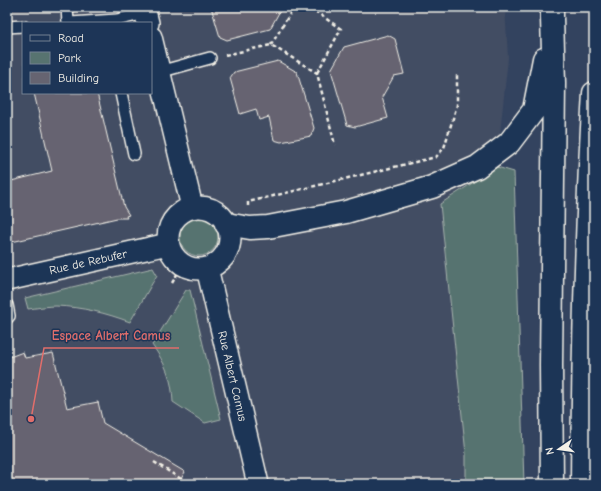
<svg xmlns="http://www.w3.org/2000/svg" width="601" height="491" font-family="'Comic Neue',sans-serif">
	<rect width="100%" height="100%" fill="#33435f"/>
	<filter id="ink" filterUnits="userSpaceOnUse"><feTurbulence type="fractalNoise" baseFrequency=".025" numOctaves="2"/><feDisplacementMap in="SourceGraphic" scale="8" xChannelSelector="R" yChannelSelector="G"/><feConvolveMatrix kernelMatrix="1 2 1 2 8 2 1 2 1" color-interpolation-filters="sRGB"/></filter>
	<g filter="url(#ink)">
		<path fill="#424d64" fill-rule="evenodd" d="M7,7H505L508,58L466,454V484H7ZM23,23H151V93H23Z"/>
		<path fill="#577370" stroke="#a6b2ac" d="M497,167L514,172L524,484H466V454L440,204Z
			M180 237a19 19 0 1 1 38 0a19 19 0 1 1-38 0Z
			M153,268L157,275L130,322C106,313 82,307 56,306C47,306 37,308 28,309L25,298Z
			M186,290H190L221,419L205,423L173,402C172,379 166,364 152,345Z"/>
		<path fill="#666471" stroke="#f4f1e8" d="M211,7H282L270,29L227,40L220,37Z
			M388,35L395,39L404,74L394,76L382,97L388,118L355,127L347,125L331,70L344,47Z
			M278,61L297,72L314,128L311,136L281,142L274,140L269,117L259,120L256,109L240,114L230,78L234,72Z
			M34,93H97L124,207L129,215L126,216L127,218H117L7,243V182L52,171Z
			M23,352L25,358L53,353L67,408L98,402L103,423L185,472L178,484H7V358Z"/>
		<g fill="none" stroke-linecap="round" stroke-linejoin="round">
			<defs>
				<path id="lane" d="M67,7L68,23
					M70,23L117,20L145,13
					M7,27L23,26
					M159,72L210,58
					M121,93L134,154
					M7,305L9,316L7,318"/>
				<g id="street">
					<path d="M144,7L148,23"/>
					<path d="M151,37L192,207"/>
					<circle cx="199" cy="238" r="31"/>
					<path id="s1" d="M207,268L258,484"/>
					<path id="s2" d="M7,280L168,244"/>
				</g>
				<path id="highway" d="M226,224L250,228L268,227L346,212L432,187L477,167L509,143L534,110L544,59
					M552,484L551,365L554,83L552,18V7
					M582,484C583,354 586,223 594,93"/>
			</defs>
			<use href="#lane" stroke="#f4f1e8" stroke-width="14"/>
			<use href="#street" stroke="#f4f1e8" stroke-width="24"/>
			<use href="#highway" stroke="#f4f1e8" stroke-width="25"/>
			<path stroke="#f4f1e8" stroke-width="2.5" stroke-dasharray="4 3" stroke-linecap="butt" d="M309,7L341,29L317,73
				M271,45L294,7
				M225,55L271,45L317,73L335,145
				M248,206V202L436,157L444,148L457,105V74
				M172,283L183,264
				M154,462L181,479L183,484"/>
			<use href="#lane" stroke="#1d3557" stroke-width="11"/>
			<use href="#street" stroke="#1d3557" stroke-width="21"/>
			<use href="#highway" stroke="#1d3557" stroke-width="22"/>
		</g>
	</g>
	<g text-anchor="middle" stroke-width="3" stroke-linejoin="round" paint-order="stroke">
		<g font-size="12" fill="#f4f1e8" stroke="#1d3557">
			<text dy="4" stroke="none"><textPath href="#s2" startOffset="83">Rue de Rebufer</textPath></text>
			<text dy="4" stroke="none"><textPath href="#s1" startOffset="111">Rue Albert Camus</textPath></text>
		</g>
	</g>
	<path fill="none" stroke="#e06e6b" stroke-width="1.5" d="M31 419L44 348H179"/>
	<circle fill="#e06e6b" stroke="#1d3557" stroke-width="1.5" cx="31" cy="419" r="4"/>
	<g font-size="13" text-anchor="middle" font-weight="bold" fill="#e06e6b" stroke="#1d3557" stroke-width="3" stroke-linejoin="round" paint-order="stroke">
		<text x="111" y="340">Espace Albert Camus</text>
	</g>
	<rect width="601" height="491" fill="none" stroke="#1d3557" stroke-width="24"/>
	<rect x="12" y="12" width="577" height="467" fill="none" stroke="#f4f1e8" stroke-width="1.5" filter="url(#ink)"/>
	<rect x="22" y="22" width="130" height="72" fill="#1d3557" stroke="#738091"/>
	<rect x="30" y="35" width="20" height="6" fill="#1d3557" stroke="#738091"/>
	<text x="58" y="42" font-size="12" fill="#f4f1e8">Road</text>
	<rect x="30" y="52" width="20" height="12" fill="#577370" stroke="#738091"/>
	<text x="58" y="62" font-size="12" fill="#f4f1e8">Park</text>
	<rect x="30" y="72" width="20" height="12" fill="#666471" stroke="#738091"/>
	<text x="58" y="82" font-size="12" fill="#f4f1e8">Building</text>
	<g transform="translate(559 449) rotate(257)" stroke="#1d3557" stroke-width="3" paint-order="stroke">
	<path d="M0-3L7 15L0 10L-7 15Z" fill="#f4f1e8"/>
	<text y="-6" font-size="11" font-weight="bold" text-anchor="middle" fill="#f4f1e8">N</text>
	</g>
</svg>
